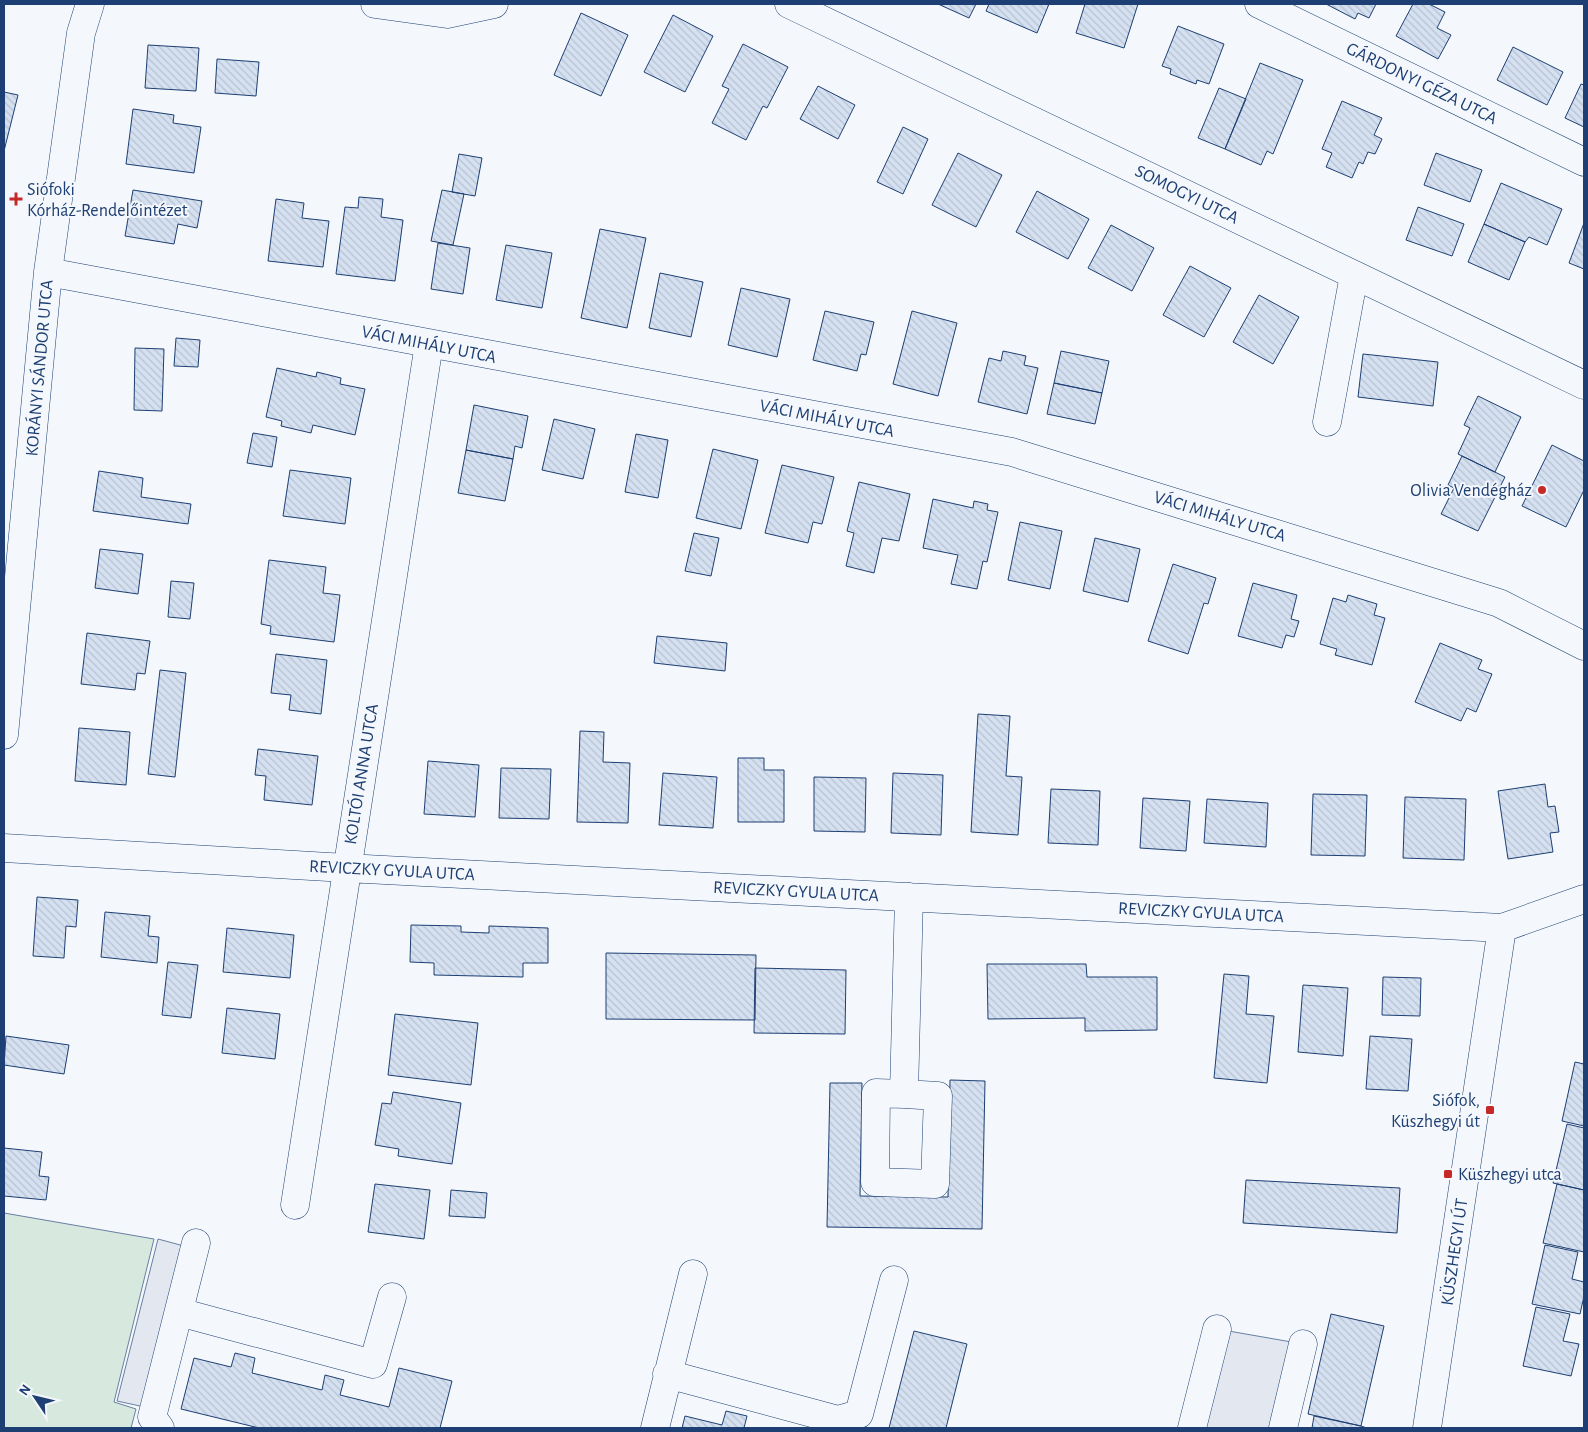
<svg xmlns="http://www.w3.org/2000/svg" width="1588" height="1432" font-family="'Alegreya Sans',sans-serif">
	<defs>
		<pattern id="building-back-hatch" width="6" height="6" patternUnits="userSpaceOnUse" patternTransform="scale(1.25)"><rect width="6" height="6" fill="#d5e0f0"/><path d="M-1 5l2 2M0 0l6 6M5-1l2 2" fill="none" stroke="#b6c1d1"/></pattern>
	</defs>
	<rect width="100%" height="100%" fill="#f4f7fb"/>
	<path fill="#d7e8df" stroke="#687fa3" d="M4,1213L154,1239L114,1402L136,1409L131,1428H4Z"/>
	<path fill="#e3e8f0" stroke="#687fa3" d="M158,1239L195,1249L154,1409L117,1401Z
		M1217,1329L1303,1344L1283,1428H1192Z"/>
	<path fill="url(#building-back-hatch)" stroke="#1d3f73" d="M938,4H976L969,18Z
		M989,4H1049L1037,33L986,11Z
		M1085,4H1138L1124,48L1076,33Z
		M1326,4H1376L1369,18L1358,13L1355,19Z
		M1413,4H1429L1445,12L1437,28L1451,35L1438,59L1396,36Z
		M581,13L628,35L601,96L554,75Z
		M673,15L713,36L685,92L644,72Z
		M1178,26L1224,44L1209,84L1197,80L1196,84L1170,74L1171,69L1162,66Z
		M743,44L788,67L767,108L763,106L746,140L712,123L729,89L722,86Z
		M148,45L199,48L196,91L145,88Z
		M1513,47L1563,72L1547,105L1497,80Z
		M217,59L259,62L256,96L215,93Z
		M1260,63L1303,80L1273,154L1267,151L1261,165L1225,149Z
		M1581,84L1584,85V127L1565,118Z
		M818,86L855,105L838,139L800,119Z
		M1219,88L1246,99L1225,149L1198,138Z
		M4,92L18,95L4,151Z
		M1342,101L1382,118L1374,135L1382,139L1375,154L1368,152L1363,164L1359,162L1352,178L1326,167L1332,153L1322,149Z
		M133,109L174,115L173,123L201,127L194,173L126,164Z
		M903,127L928,139L903,194L877,182Z
		M958,153L1002,175L976,227L932,205Z
		M1436,153L1482,170L1470,202L1424,185Z
		M459,154L482,158L475,196L452,192Z
		M1501,183L1562,209L1547,245L1529,237L1525,242L1484,224Z
		M133,190L202,201L197,228L178,224L174,244L125,236Z
		M442,190L464,194L453,245L431,241Z
		M1037,191L1089,219L1068,259L1016,232Z
		M359,197L383,199L381,217L403,220L395,281L336,274L345,207L358,208Z
		M276,199L304,203L302,218L329,221L323,267L268,261Z
		M1418,207L1464,224L1452,256L1406,240Z
		M1584,223V269L1569,263Z
		M1484,224L1525,242L1509,280L1468,262Z
		M1111,225L1154,248L1132,291L1088,268Z
		M600,229L646,238L627,328L581,318Z
		M438,243L470,248L463,294L431,289Z
		M506,245L552,253L542,308L496,300Z
		M1190,266L1231,288L1204,337L1163,315Z
		M660,273L703,282L691,337L649,328Z
		M741,288L790,299L777,357L728,345Z
		M1259,295L1299,317L1273,364L1233,342Z
		M825,311L874,322L866,355L861,354L857,371L813,360Z
		M912,311L957,323L938,396L893,384Z
		M176,338L200,340L198,367L174,366Z
		M135,348L164,349L162,411L134,410Z
		M1003,351L1026,356L1024,365L1038,368L1027,414L978,402L989,358L1001,361Z
		M1061,351L1109,361L1102,393L1054,383Z
		M1363,354L1438,362L1433,406L1358,397Z
		M277,368L316,377L317,372L341,378L340,384L365,389L355,435L313,425L311,433L281,426L282,421L266,417Z
		M1054,383L1102,393L1095,424L1047,414Z
		M1478,396L1521,417L1495,472L1458,454L1470,428L1464,425Z
		M474,405L528,416L522,448L515,446L513,459L466,450Z
		M554,419L595,429L583,479L542,470Z
		M253,433L277,437L272,467L247,463Z
		M636,434L668,440L658,498L625,492Z
		M1552,445L1584,461V490L1566,527L1522,506Z
		M713,449L758,460L741,529L696,518Z
		M466,450L513,459L505,501L458,493Z
		M1462,456L1505,477L1478,531L1441,514L1454,488L1448,485Z
		M782,465L834,477L822,524L813,522L808,543L765,533Z
		M290,470L351,478L345,524L283,516Z
		M99,471L143,478L141,497L191,504L188,524L93,511Z
		M859,482L910,494L899,541L882,538L874,573L846,566L854,533L847,531Z
		M933,499L973,508L974,501L988,504L987,510L998,512L987,562L983,561L977,589L951,584L958,555L923,548Z
		M1020,522L1062,531L1050,589L1008,580Z
		M694,533L719,538L711,576L685,571Z
		M1095,538L1140,549L1128,602L1083,591Z
		M100,549L143,554L138,594L95,588Z
		M269,560L326,567L323,593L340,595L334,642L270,634L271,626L261,624Z
		M1173,564L1216,578L1208,604L1204,603L1188,654L1148,641Z
		M171,581L194,583L190,619L168,617Z
		M1253,583L1297,595L1291,619L1299,621L1294,637L1286,635L1282,648L1238,636Z
		M1348,595L1377,604L1374,615L1385,618L1372,665L1335,655L1337,649L1320,644L1333,598L1346,602Z
		M87,633L150,641L145,674L137,673L135,690L81,684Z
		M657,636L727,643L725,671L654,663Z
		M1440,643L1482,660L1478,669L1492,674L1476,712L1467,708L1461,721L1415,702Z
		M276,654L327,660L321,714L289,710L291,695L271,693Z
		M160,670L186,673L175,777L148,774Z
		M978,714L1010,716L1006,776L1022,777L1018,835L971,832Z
		M79,728L130,732L126,785L75,781Z
		M580,731L604,732L603,762L630,763L628,823L577,822Z
		M258,749L318,756L312,805L264,800L266,776L255,775Z
		M738,758H764V770H784V822H738Z
		M428,761L479,765L475,817L424,814Z
		M501,768L551,769L549,819L499,818Z
		M663,773L717,777L713,828L659,825Z
		M893,773L943,775L941,835L891,833Z
		M814,777L866,778L865,832L814,831Z
		M1545,784L1548,807L1555,806L1559,832L1550,833L1553,852L1508,859L1498,791Z
		M1051,789L1100,791L1098,845L1048,843Z
		M1313,794L1367,795L1365,856L1311,855Z
		M1405,797L1466,799L1464,860L1403,858Z
		M1143,798L1190,801L1186,851L1140,848Z
		M1207,799L1268,803L1266,847L1204,843Z
		M37,897L78,900L76,927L66,926L64,958L33,956Z
		M105,912L150,916L148,936L159,937L157,963L101,957Z
		M411,925L461,926V932L489,933V926L548,928V963H523V977L434,975V963L410,962Z
		M227,928L294,935L290,978L223,972Z
		M606,953L756,955L755,1020L606,1019Z
		M168,962L198,965L191,1018L162,1015Z
		M987,964H1086L1087,977H1157V1030L1085,1031V1018L988,1019Z
		M755,968L846,970L845,1034L754,1033Z
		M1224,974L1249,976L1246,1014L1274,1016L1267,1083L1214,1078Z
		M1383,977L1421,978L1420,1016L1382,1015Z
		M1303,985L1348,988L1343,1056L1298,1052Z
		M227,1008L280,1014L275,1059L222,1053Z
		M395,1014L478,1023L471,1085L388,1075Z
		M6,1036L69,1045L64,1074L4,1065Z
		M1370,1036L1412,1039L1408,1091L1366,1089Z
		M1575,1062L1584,1064V1126L1562,1121Z
		M950,1080L985,1081L982,1229L827,1227L830,1083H862L860,1196L948,1197Z
		M393,1092L461,1103L452,1164L398,1156L399,1149L375,1145L382,1103L391,1104Z
		M1567,1124L1584,1128V1190L1553,1183Z
		M4,1148L42,1152L39,1176L49,1177L46,1200L4,1196Z
		M1246,1180L1400,1188L1397,1233L1243,1223Z
		M375,1184L430,1190L424,1239L368,1232Z
		M1557,1184L1584,1190V1252L1543,1243Z
		M451,1190L487,1193L485,1218L449,1216Z
		M1545,1245L1578,1252L1572,1279L1584,1282V1296L1580,1314L1532,1304Z
		M1536,1307L1570,1314L1563,1341L1579,1344L1571,1376L1523,1366Z
		M1331,1314L1384,1326L1361,1426L1308,1414Z
		M914,1331L967,1344L946,1428H889Z
		M235,1353L255,1358L252,1373L322,1390L325,1375L344,1380L340,1395L389,1407L399,1368L452,1381L440,1428H259L181,1409L194,1358L231,1367Z
		M726,1411L747,1416L744,1428H682L685,1416L722,1425Z
		M1314,1416L1361,1426L1367,1428H1312Z"/>
	<g fill="none" stroke-linecap="round" stroke-linejoin="round">
		<defs>
			<path id="minor" d="M375,4L447,14L494,4
				M789,4L1584,385
				M1259,4L1584,162
				M48,272L1012,452L1499,603L1584,646
				M1327,422L1354,275
				M4,735L48,272L81,33L90,4
				M4,848L346,868L1502,928L1584,899
				M904,1094L938,1096L935,1184L875,1182L876,1093L904,1094L909,897
				M295,1205L429,344
				M179,1312L373,1364L392,1297
				M667,1374L838,1420L859,1414L894,1280
				M160,1428L152,1417L196,1243
				M655,1428L693,1274
				M1192,1428L1217,1329
				M1283,1428L1303,1344
				M1427,1428L1502,928"/>
		</defs>
		<use href="#minor" stroke="#1d3f73" stroke-width="29"/>
		<use href="#minor" stroke="#f4f7fb" stroke-width="28"/>
	</g>
	<g fill="#c62828" stroke="#f4f7fb" stroke-width="2">
		<path d="M13.5 191.5h5v5h5v5h-5v5h-5v-5h-5v-5h5z"/>
		<circle cx="1542" cy="490" r="5"/>
		<rect x="1485" y="1105" width="10" height="10" rx="2.5"/>
		<rect x="1443" y="1169" width="10" height="10" rx="2.5"/>
	</g>
	<g text-anchor="middle" stroke-width="4" stroke-linejoin="round" paint-order="stroke">
		<g font-size="18" fill="#1d3f73" stroke="#f4f7fb">
			<text transform="translate(1422 83) rotate(26)" y="6">GÁRDONYI GÉZA UTCA</text>
			<text transform="translate(1187 194) rotate(26)" y="6">SOMOGYI UTCA</text>
			<text transform="translate(429 344) rotate(11)" y="6">VÁCI MIHÁLY UTCA</text>
			<text transform="translate(39 368) rotate(-85)" y="6">KORÁNYI SÁNDOR UTCA</text>
			<text transform="translate(827 418) rotate(11)" y="6">VÁCI MIHÁLY UTCA</text>
			<text transform="translate(1220 516) rotate(17)" y="6">VÁCI MIHÁLY UTCA</text>
			<text transform="translate(361 774) rotate(-81)" y="6">KOLTÓI ANNA UTCA</text>
			<text transform="translate(392 870) rotate(3)" y="6">REVICZKY GYULA UTCA</text>
			<text transform="translate(796 891) rotate(3)" y="6">REVICZKY GYULA UTCA</text>
			<text transform="translate(1201 912) rotate(3)" y="6">REVICZKY GYULA UTCA</text>
			<text transform="translate(1454 1252) rotate(-82)" y="6">KÜSZHEGYI ÚT</text>
		</g>
		<g font-size="18" fill="#1d3f73" stroke="#f4f7fb" text-anchor="start">
			<text x="27" y="195">Siófoki<tspan x="27" dy="21">Kórház-Rendelőintézet</tspan></text>
			<text x="1532" y="496" text-anchor="end">Olivia Vendégház</text>
			<text x="1480" y="1106" text-anchor="end">Siófok,<tspan x="1480" dy="21">Küszhegyi út</tspan></text>
			<text x="1458" y="1180">Küszhegyi utca</text>
		</g>
	</g>
	<rect width="1588" height="1432" fill="none" stroke="#1d3f73" stroke-width="10"/>
	<g transform="translate(35 1397) rotate(305)" stroke="#f4f7fb" stroke-width="4" paint-order="stroke">
	<path d="M0-4L9 19L0 12L-9 19Z" fill="#1d3f73"/>
	<text y="-8" font-size="14" font-weight="bold" text-anchor="middle" fill="#1d3f73">N</text>
	</g>
</svg>
